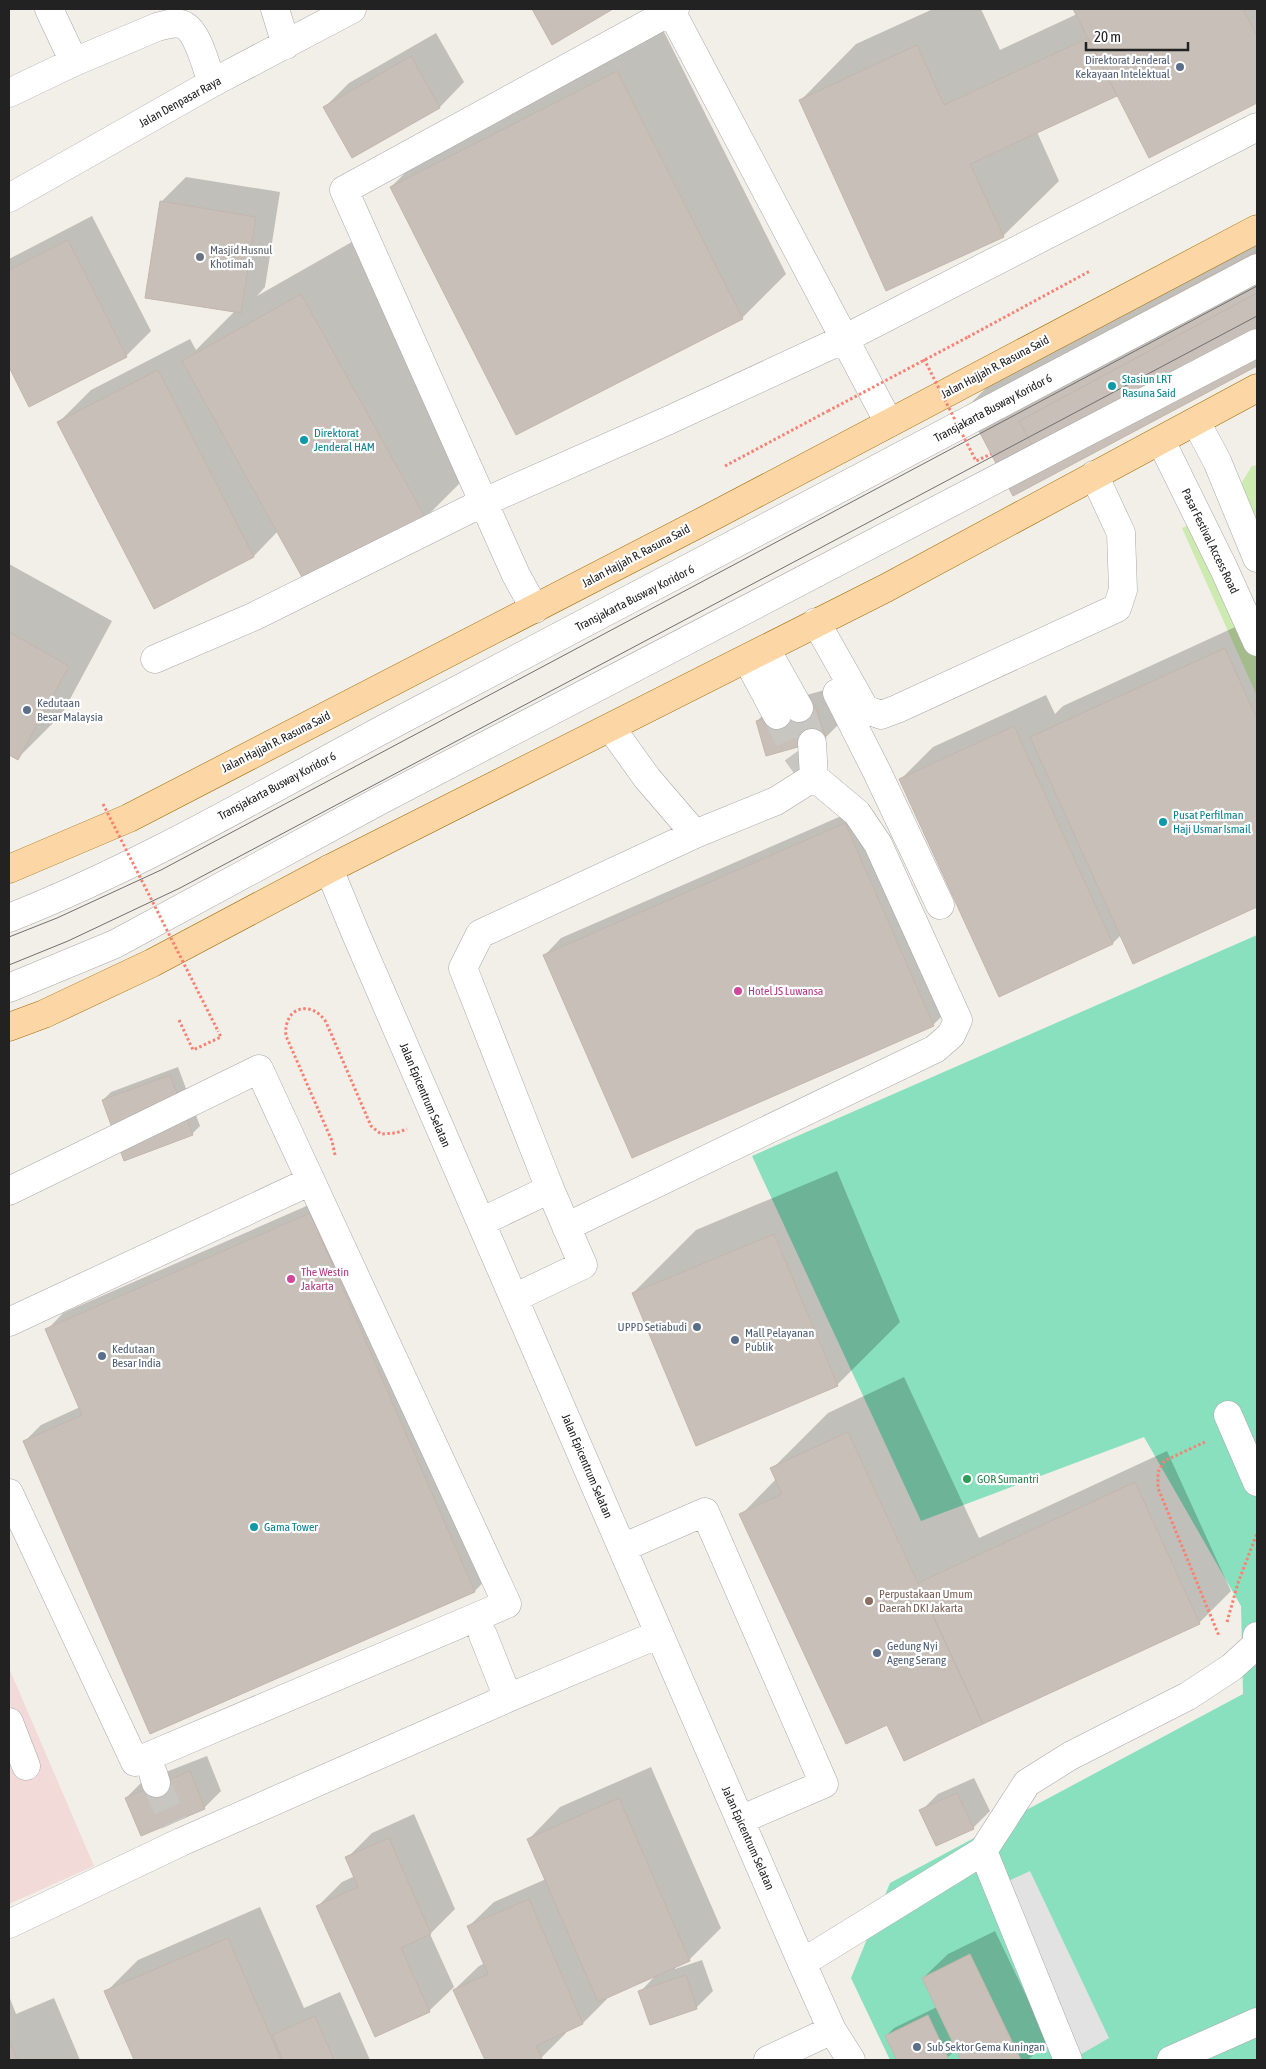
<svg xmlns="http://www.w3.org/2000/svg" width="1266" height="2069" font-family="'Asap Condensed',sans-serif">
	<rect width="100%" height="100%" fill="#f2efe9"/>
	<path fill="#f2dad9" d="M9,1668L94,1866L9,1904Z"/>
	<path fill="#cdebb0" d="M1257,465V537L1240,485L1252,466Z
		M1195,522L1257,658V696L1182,528Z"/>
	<path fill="#88e0be" d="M1257,935V2060H890L851,1978L890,1883L1243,1694L1241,1606L1144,1437L921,1521L752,1156Z"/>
	<path fill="#e2e2e2" d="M1030,1871L1109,2038L1078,2056L1002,1884Z"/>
	<path fill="#0003" d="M533,9H611L553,43Z
		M933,9H981L1000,50L1077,14L1074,9H1257V101L1149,156L1118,94L1037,132L1059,181L1003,236L801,100L856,44Z
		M662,28L786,274L742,318L391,187L435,143Z
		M436,33L464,82L440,107L353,157L325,107L349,83Z
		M186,177L280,192L265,287L257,296L357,239L481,462L425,518L278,531L254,556L154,607L59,422L91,390L190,339L196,350L235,311L161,202Z
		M92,216L151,331L126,356L30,406L9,364V259Z
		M1257,237V364L1014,494L967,407L999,375Z
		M9,564L112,621L62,714L18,758L9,753Z
		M1257,617V905L1134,962L1121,935L1113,943L1000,995L901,779L933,747L1046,695L1055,714L1063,706Z
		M832,688L842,721L825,738L757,721L774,704Z
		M862,807L949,1009L933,1025L545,955L561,938Z
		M178,1067L200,1126L192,1134L103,1100L111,1092Z
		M837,1171L900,1322L837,1385L633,1293L696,1230Z
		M327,1197L491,1574L475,1591L151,1733L24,1442L41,1425L80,1407L47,1330L63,1313Z
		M904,1377L979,1538L1167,1451L1231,1591L1199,1623L904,1759L888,1723L741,1515L776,1479L772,1469L828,1413Z
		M207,1756L221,1791L204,1808L126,1798L143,1781Z
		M651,1767L721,1928L689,1960L675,1967V1969L702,1960L713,1991L696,2008L640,1992L656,1975L606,1997L607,1999L583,2023L565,2031L566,2033L541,2058L536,2060H487L454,1990L479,1966L485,1963L469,1926L494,1902L546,1879L529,1839L560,1807Z
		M974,1778L990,1811L973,1828L921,1811L938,1794Z
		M414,1814L455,1909L430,1934L454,1987L429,2011L317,1907L342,1882L355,1876L347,1858L372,1833Z
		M260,1907L304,2008L340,1992L370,2060H135L106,1992L138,1960Z
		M995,1931L1048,2041L1028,2060H963L957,2048L948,2057L941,2060H898L886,2036L894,2028L937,2007L923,1978L948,1954Z
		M9,1996L16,2014L54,1998L80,2060H9Z"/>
	<path fill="#c7bfb8" stroke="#c4b6ab" d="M532,9H613L552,45Z
		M1073,9H1243L1257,36V103L1149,158Z
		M1088,38L1117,96L970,164L1004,237L886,291L799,100L917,45L944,105Z
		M411,56L440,108L352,158L323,107Z
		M617,71L743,319L516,435L390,187Z
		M160,201L256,217L241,313L145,298Z
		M68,240L127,357L29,407L9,367V270Z
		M1257,251V366L1013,496L966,406Z
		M1257,293V328L1034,448L1019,421Z
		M301,294L426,519L307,586L182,361Z
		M158,370L254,557L154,609L57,422Z
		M9,632L69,666L18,760L9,755Z
		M1225,648L1257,719V907L1133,964L1030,737Z
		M815,704L826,739L766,756L756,721Z
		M1014,726L1113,944L999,997L899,779Z
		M845,823L934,1026L632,1158L543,955Z
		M170,1075L193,1135L124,1161L102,1100Z
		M310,1213L475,1592L150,1734L23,1441L82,1415L45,1329Z
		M774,1234L838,1386L696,1446L632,1293Z
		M848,1432L983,1724L904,1761L887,1725L846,1744L739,1514L782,1494L770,1468Z
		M1135,1482L1200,1624L983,1724L918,1583Z
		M190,1771L205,1809L141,1836L125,1798Z
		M957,1793L974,1829L936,1846L919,1810Z
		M619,1798L690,1961L598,2002L527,1839Z
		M389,1838L431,1934L401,1948L430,2012L375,2037L316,1906L358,1887L345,1857Z
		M529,1899L583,2024L536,2046L542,2059L539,2060H485L453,1990L488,1974L467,1926Z
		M228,1938L281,2060H134L104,1991Z
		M970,1954L1021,2060H961L922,1978Z
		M686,1975L697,2009L650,2025L638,1991Z
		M928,2015L948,2058L944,2060H897L885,2036Z
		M315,2016L334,2060H283L272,2035Z
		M10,2041L17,2060H9Z"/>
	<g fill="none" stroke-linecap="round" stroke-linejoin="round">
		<path stroke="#c8c6c1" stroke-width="28" stroke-dasharray="28 14" stroke-linecap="butt" d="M799,708L812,743
			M777,715L793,748L814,777
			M156,1783L174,1823"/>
		<defs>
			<path id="minor" d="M49,9L74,62
				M275,9L286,45
				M671,11L889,423
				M9,93L74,62L157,27C164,25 173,22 181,24C198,29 206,67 212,83
				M9,198L212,83L352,9
				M1196,422L1217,461L1257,558
				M1161,441L1224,569L1257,642
				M535,609L516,575L344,190L675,9
				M816,622L865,709L881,715L897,709L1117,608L1123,590L1121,533L1094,475
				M766,649L799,708
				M155,659L255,616L484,502L667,421L844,339L1257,127
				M747,659L777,715
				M837,693L877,772L940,905
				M611,728L647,778L695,834
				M329,869L355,932L802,1963L832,2030L851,2060
				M9,918C156,860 292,776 431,704C708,560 983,415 1257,268
				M9,988L115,944L379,801L1257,343
				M9,1191L259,1069L507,1604L135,1762L9,1493
				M481,1222L550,1189
				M566,1227L935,1049L951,1035L958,1020L878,844L857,813L814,777L812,743
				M514,1298L583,1265L550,1189L463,968L480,934L695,834L776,801L814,777
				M9,1322L311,1181
				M1228,1415L1257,1482
				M622,1548L705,1512L824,1784L740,1820
				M483,1635L508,1698
				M9,1722L26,1766
				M153,1773L156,1783
				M983,1851L1068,2060
				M9,1924L181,1842L508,1698L659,1634
				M802,1963L983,1851L1027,1783L1070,1756L1188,1696L1232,1667L1256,1645L1257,1636
				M768,2060L832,2030
				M1171,2060L1257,2022"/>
			<path id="major" d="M9,869L129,818L719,513L1257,229
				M9,1027L44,1014L152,963L329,869L886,588L1257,388"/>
		</defs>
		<use href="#minor" stroke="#a9a9a9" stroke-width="29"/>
		<use href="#major" stroke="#a06b00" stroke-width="29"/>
		<path stroke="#fa8072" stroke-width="3" stroke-dasharray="2.5 2.5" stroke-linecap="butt" d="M968,337L1090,271
			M725,466L828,411
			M179,1020L193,1050L221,1037L218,1031
			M335,1155L332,1141L286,1036C283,1007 311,999 326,1022L371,1126L381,1134L396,1133L407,1129
			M1205,1442L1164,1461L1158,1472V1488L1219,1636
			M1227,1622L1238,1583L1257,1533"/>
		<use href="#minor" stroke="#fff" stroke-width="28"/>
		<use href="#major" stroke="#fcd6a4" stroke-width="28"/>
		<path stroke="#707070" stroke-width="1" d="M9,937L57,918L161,870L1257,286
			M9,965L68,941L180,888L1257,316"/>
		<path stroke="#fa8072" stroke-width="3" stroke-dasharray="2.5 2.5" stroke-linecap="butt" d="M924,359L976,461L991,454
			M828,411L968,337
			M103,804L218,1031"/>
	</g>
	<g fill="#5c6f8a" stroke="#fff" stroke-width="2">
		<circle cx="1180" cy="67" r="5"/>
		<circle cx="27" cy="710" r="5"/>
		<circle cx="697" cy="1327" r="5"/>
		<circle cx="735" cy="1340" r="5"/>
		<circle cx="102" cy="1356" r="5"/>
		<circle cx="877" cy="1653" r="5"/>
		<circle cx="917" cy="2047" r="5"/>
	</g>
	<circle fill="#6b7280" stroke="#fff" stroke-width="2" cx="200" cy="257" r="5"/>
	<g fill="#0f9aa8" stroke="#fff" stroke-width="2">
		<circle cx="1112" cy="386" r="5"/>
		<circle cx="304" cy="440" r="5"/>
		<circle cx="1163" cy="822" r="5"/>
		<circle cx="254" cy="1527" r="5"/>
	</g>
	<g fill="#d1479c" stroke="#fff" stroke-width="2">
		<circle cx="738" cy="991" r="5"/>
		<circle cx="291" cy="1279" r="5"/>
	</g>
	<circle fill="#2e9e5b" stroke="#fff" stroke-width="2" cx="967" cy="1479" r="5"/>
	<circle fill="#8d6e63" stroke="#fff" stroke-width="2" cx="869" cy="1601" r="5"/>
	<g text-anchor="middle" stroke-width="4.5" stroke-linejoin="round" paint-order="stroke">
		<g font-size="12" fill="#4e5e75" stroke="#fff" text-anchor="start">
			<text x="1170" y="64" text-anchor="end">Direktorat Jenderal<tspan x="1170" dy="14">Kekayaan Intelektual</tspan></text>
			<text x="37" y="707">Kedutaan<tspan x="37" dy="14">Besar Malaysia</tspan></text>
			<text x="687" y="1331" text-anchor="end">UPPD Setiabudi</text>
			<text x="745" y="1337">Mall Pelayanan<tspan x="745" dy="14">Publik</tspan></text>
			<text x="112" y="1353">Kedutaan<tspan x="112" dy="14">Besar India</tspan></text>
			<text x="887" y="1650">Gedung Nyi<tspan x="887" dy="14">Ageng Serang</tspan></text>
			<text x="927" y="2051">Sub Sektor Gema Kuningan</text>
		</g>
		<g font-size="12" fill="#222" stroke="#fff">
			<text transform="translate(180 102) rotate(-29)" y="4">Jalan Denpasar Raya</text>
			<text transform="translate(995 367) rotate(-28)" y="4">Jalan Hajjah R. Rasuna Said</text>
			<text transform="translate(993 408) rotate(-28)" y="4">Transjakarta Busway Koridor 6</text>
			<text transform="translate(1210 541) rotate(64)" y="4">Pasar Festival Access Road</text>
			<text transform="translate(636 556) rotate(-28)" y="4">Jalan Hajjah R. Rasuna Said</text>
			<text transform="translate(635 598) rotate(-27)" y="4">Transjakarta Busway Koridor 6</text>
			<text transform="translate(276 742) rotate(-27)" y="4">Jalan Hajjah R. Rasuna Said</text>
			<text transform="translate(277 786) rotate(-28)" y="4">Transjakarta Busway Koridor 6</text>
			<text transform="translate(425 1095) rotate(67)" y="4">Jalan Epicentrum Selatan</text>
			<text transform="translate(587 1466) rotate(67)" y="4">Jalan Epicentrum Selatan</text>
			<text transform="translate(748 1838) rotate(66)" y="4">Jalan Epicentrum Selatan</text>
		</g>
		<g font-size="12" fill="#5b616d" stroke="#fff" text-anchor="start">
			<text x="210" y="254">Masjid Husnul<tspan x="210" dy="14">Khotimah</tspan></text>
		</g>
		<g font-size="12" fill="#0d838f" stroke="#fff" text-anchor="start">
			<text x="1122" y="383">Stasiun LRT<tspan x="1122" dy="14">Rasuna Said</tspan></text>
			<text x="314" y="437">Direktorat<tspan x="314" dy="14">Jenderal HAM</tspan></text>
			<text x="1173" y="819">Pusat Perfilman<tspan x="1173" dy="14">Haji Usmar Ismail</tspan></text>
			<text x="264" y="1531">Gama Tower</text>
		</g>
		<g font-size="12" fill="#b23c85" stroke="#fff" text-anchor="start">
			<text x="748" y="995">Hotel JS Luwansa</text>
			<text x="301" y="1276">The Westin<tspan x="301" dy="14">Jakarta</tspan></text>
		</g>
		<g font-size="12" fill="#27864d" stroke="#fff" text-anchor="start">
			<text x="977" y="1483">GOR Sumantri</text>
		</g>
		<g font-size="12" fill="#785e54" stroke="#fff" text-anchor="start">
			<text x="879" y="1598">Perpustakaan Umum<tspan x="879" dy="14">Daerah DKI Jakarta</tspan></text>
		</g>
	</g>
	<rect width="1266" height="2069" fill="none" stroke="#222222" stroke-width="20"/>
	<path d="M1086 42v8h102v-8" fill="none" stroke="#222222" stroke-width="2.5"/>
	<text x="1094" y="42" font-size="15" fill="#222222" stroke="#ffffff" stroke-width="4" paint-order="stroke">20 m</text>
</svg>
